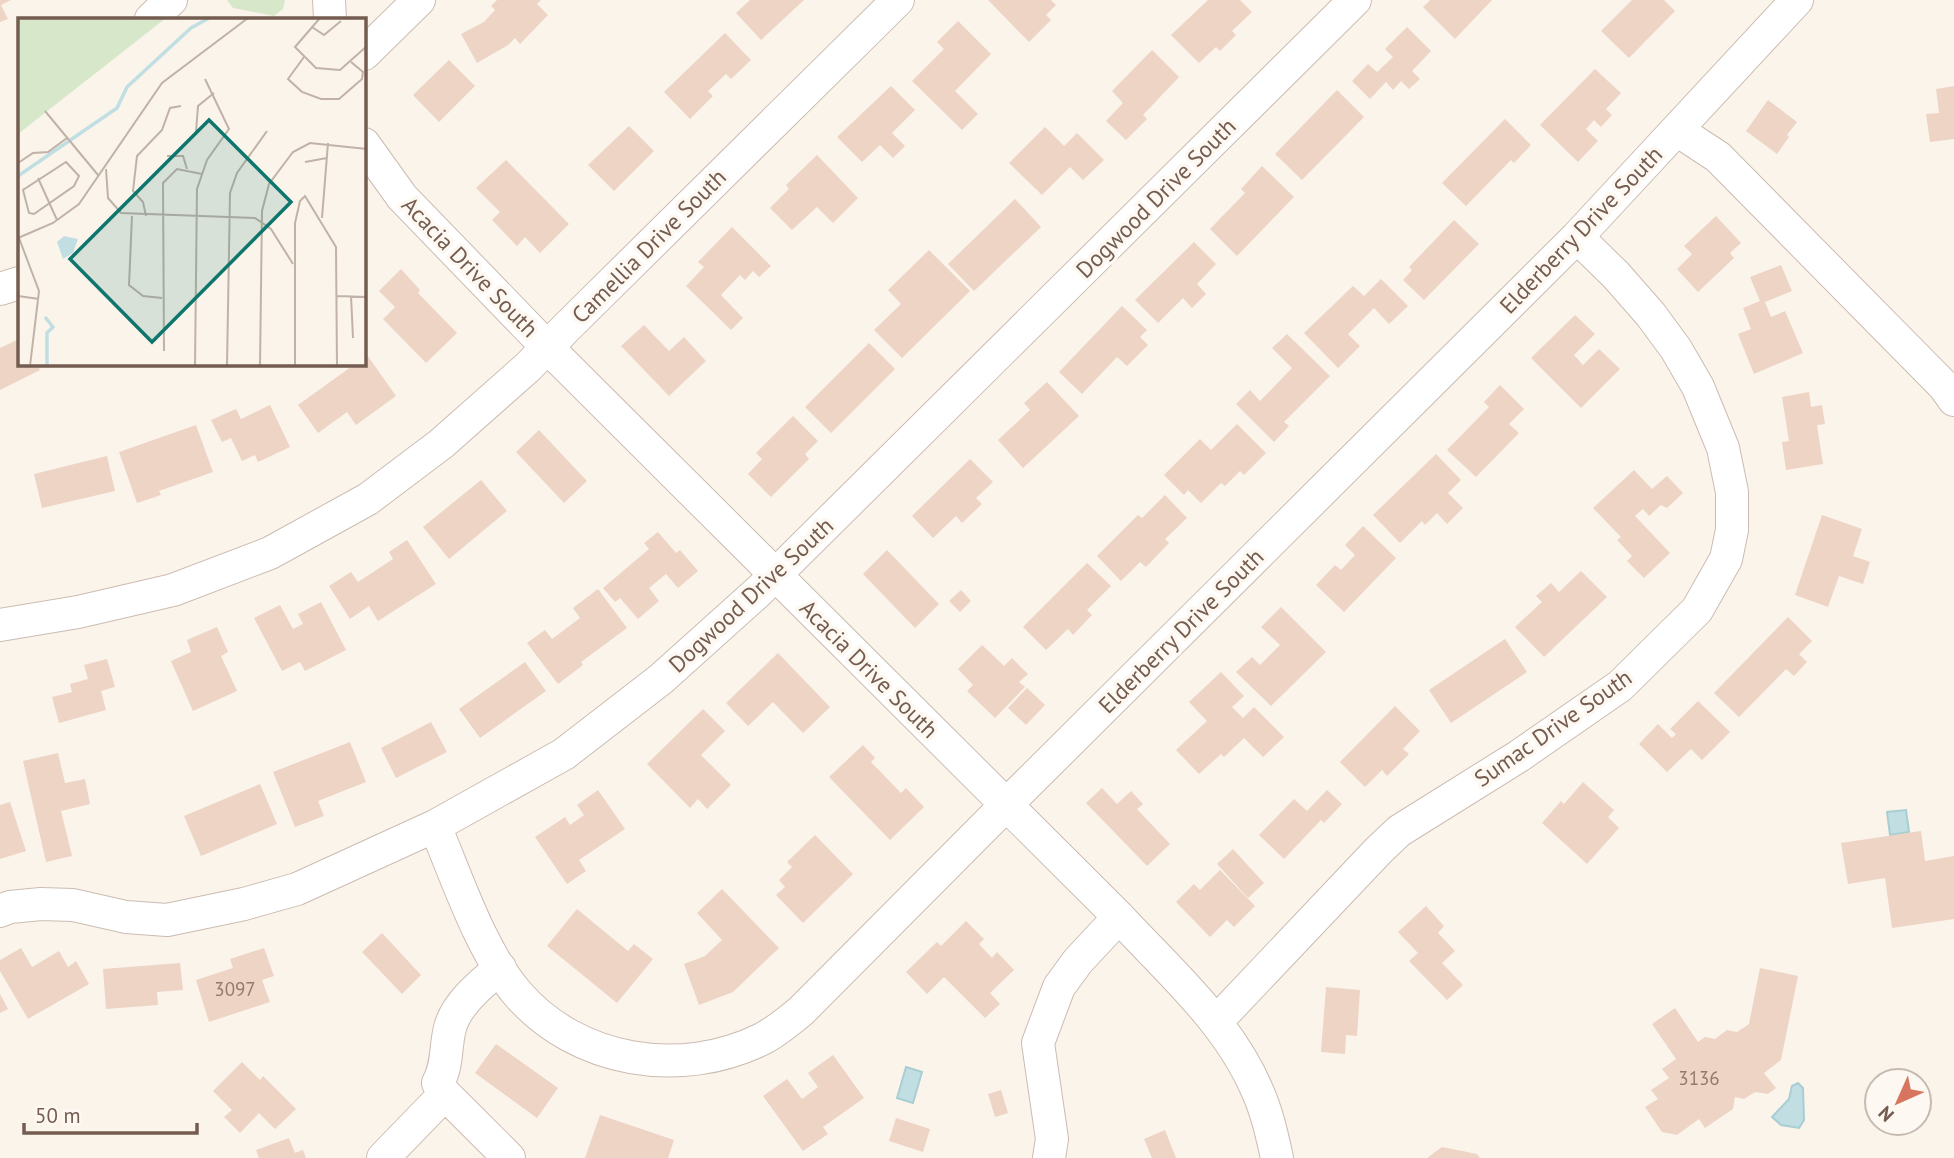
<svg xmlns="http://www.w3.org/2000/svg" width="1954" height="1158" font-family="'PT Sans',sans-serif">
	<rect width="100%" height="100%" fill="#fbf4eb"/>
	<path fill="#d7e8ca" d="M227,0H285L283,9L274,16L233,8Z"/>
	<path fill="#c1dfe3" stroke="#a8ced4" stroke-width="2" d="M1906,810L1909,832L1890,835L1887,812Z
		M906,1067L922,1072L913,1103L897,1098Z
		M1798,1083L1803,1088L1804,1120L1799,1128L1781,1125L1772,1117L1789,1099L1792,1086Z"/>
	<path fill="#edd4c5" d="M0,0H11L1,5L8,19L0,22Z
		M497,0H541L537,4L548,15L520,44L515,38L508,45L477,63L461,34L484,22L495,10L491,6Z
		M750,0H804L761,40L736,13Z
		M988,0H1051L1056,5L1046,15L1051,20L1029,42Z
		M1208,0H1240L1252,12L1232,31L1236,35L1220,51L1216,47L1199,63L1171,35Z
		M1430,0H1492L1455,39L1423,7Z
		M1632,0H1664L1675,11L1629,58L1601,31Z
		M958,21L991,54L955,91L978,114L962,130L912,81L944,49L937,42Z
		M1407,27L1431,51L1412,71L1420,79L1409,89L1401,81L1393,90L1386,82L1370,99L1352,81L1368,64L1377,72L1393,57L1385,49Z
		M725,33L751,60L731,79L726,74L708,91L713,96L690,119L664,92Z
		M1152,50L1179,77L1143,115L1147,119L1126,140L1106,121L1123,103L1112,91Z
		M449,60L475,86L439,122L413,95Z
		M1595,69L1621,93L1606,109L1612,115L1601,127L1594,120L1586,129L1598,141L1578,162L1540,125Z
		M891,86L915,110L892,133L905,146L893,158L880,145L862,162L837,137Z
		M1954,86V139L1930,142L1926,114L1939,113L1936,89Z
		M1337,90L1364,117L1302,180L1275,154Z
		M1768,100L1797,122L1787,135L1789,137L1777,154L1746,131Z
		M1505,119L1531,145L1514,163L1511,160L1466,206L1442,183Z
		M629,126L654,151L614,191L588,165Z
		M1045,127L1064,146L1077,133L1104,160L1083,180L1070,167L1042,195L1009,163Z
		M817,155L858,198L833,223L817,207L792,230L770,208L789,189L786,185Z
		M506,160L569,224L540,253L525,237L517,246L492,220L500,212L476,188Z
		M1262,166L1294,197L1237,256L1210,229L1245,193L1241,189Z
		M1015,199L1041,227L974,291L948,264Z
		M1716,216L1741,243L1730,253L1734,258L1698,292L1677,269L1692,254L1684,246Z
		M1454,220L1479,244L1424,300L1403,280L1412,270L1409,267Z
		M732,227L771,266L759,277L753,271L745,280L740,275L721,295L743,318L731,330L686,286L704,267L698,262Z
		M1194,242L1216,264L1197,284L1206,294L1192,308L1183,298L1158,323L1135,300Z
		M929,250L970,291L902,358L874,330L901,304L888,290Z
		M1781,265L1792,291L1765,302L1771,317L1785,311L1803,353L1754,374L1738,334L1751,329L1743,308L1760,301L1750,277Z
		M401,269L420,290L418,293L457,333L426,363L383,319L395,307L379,291Z
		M1381,279L1408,306L1389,324L1374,308L1348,334L1360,346L1338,368L1304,333L1353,286L1364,296Z
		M1122,306L1147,330L1140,337L1148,345L1127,366L1117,357L1082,394L1059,372Z
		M1575,315L1595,334L1574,355L1583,365L1599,349L1620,369L1581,408L1531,358Z
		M644,325L669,351L684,337L706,361L669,396L621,346Z
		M1287,334L1330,376L1284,422L1289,426L1274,442L1236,404L1250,390L1260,401L1292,368L1272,348Z
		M19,339V364H37L40,370L0,390V348Z
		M869,343L895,369L831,433L805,407Z
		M367,355L396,396L356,425L347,412L318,433L298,405L355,364H364V357Z
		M1047,382L1079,416L1023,468L998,440L1030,410L1024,403Z
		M1500,385L1524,409L1509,424L1519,433L1476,477L1447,450L1489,407L1484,402Z
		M1809,392L1811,407L1822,405L1825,424L1817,425L1823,464L1786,470L1782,442L1789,441L1782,397Z
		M270,405L290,447L258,462L255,455L242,461L231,438L222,442L211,420L236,409L241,419Z
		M793,416L818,441L805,454L809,459L771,497L748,474L762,459L756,453Z
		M1237,424L1266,453L1244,475L1240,471L1225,486L1221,483L1201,503L1188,490L1184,495L1164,475L1200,439L1211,450Z
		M196,425L213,472L159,491L161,495L137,503L119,452Z
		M539,430L587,481L564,503L516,452Z
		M1436,454L1461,480L1448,493L1463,508L1447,524L1437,513L1425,525L1422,521L1400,543L1373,515Z
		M107,456L115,491L42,508L34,474Z
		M970,459L993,482L976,498L982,504L962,523L956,516L933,538L912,516Z
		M1634,470L1652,489L1667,476L1683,493L1667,508L1661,505L1649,516L1643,509L1635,516L1670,553L1644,578L1627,561L1632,556L1617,540L1621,537L1593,508Z
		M481,480L507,511L449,559L423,527Z
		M1165,495L1187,518L1165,539L1169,543L1146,567L1140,562L1121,581L1097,556L1138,515L1142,518Z
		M1822,515L1862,529L1853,556L1870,562L1863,584L1839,576L1828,607L1795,595Z
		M1363,526L1396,558L1344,612L1316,585L1335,565L1341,570L1355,555L1345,545Z
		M658,532L676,553L680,550L698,571L678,588L666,574L649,588L659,601L638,619L620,598L615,602L603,588L649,549L644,543Z
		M407,540L436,584L378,621L369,606L350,619L329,586L351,572L358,582L393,559L389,552Z
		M887,550L939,604L915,628L863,574Z
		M1087,563L1111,586L1087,610L1092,615L1073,635L1068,629L1046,650L1023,627Z
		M1581,571L1607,597L1544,657L1515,627L1542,602L1536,596L1551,583L1559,592Z
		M598,589L627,628L581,662L583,665L558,684L527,643L545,630L552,639L580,618L573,608Z
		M961,590L971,601L960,612L949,601Z
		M321,602L346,650L305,671L300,662L282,671L254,618L280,605L293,629L303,624L298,614Z
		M1281,607L1326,652L1271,706L1236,672L1252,657L1260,665L1280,645L1261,627Z
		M1788,617L1812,641L1799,654L1807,662L1794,676L1786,669L1739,717L1714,693Z
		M217,627L228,652L221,656L237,691L193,711L171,661L191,652L187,640Z
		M1505,639L1527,672L1451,723L1429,690Z
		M982,645L1004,666L1012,658L1028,674L1019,682L1025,687L995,718L967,691L973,685L958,669Z
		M778,653L830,707L803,733L773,702L748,726L726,703Z
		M107,659L115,687L101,691L106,710L59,723L52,697L72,692L70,684L88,679L84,665Z
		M525,662L546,691L480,738L459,709Z
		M1221,672L1244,696L1232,707L1243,718L1254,707L1284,737L1263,757L1244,738L1224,757L1221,754L1199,774L1176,750L1207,721L1189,702Z
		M1027,688L1045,705L1026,725L1008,708Z
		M1698,701L1730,732L1702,760L1691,749L1667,772L1639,744L1658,724L1672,738L1676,734L1670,729Z
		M1395,706L1420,731L1403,749L1409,754L1387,776L1382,770L1365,787L1340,762Z
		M703,709L725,731L701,755L731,785L707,809L698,799L690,808L647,764Z
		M431,722L447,752L396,778L381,748Z
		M350,742L366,782L318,801L324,816L295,827L273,772Z
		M863,745L875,758L871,762L901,793L906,788L924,807L890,840L829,777Z
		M58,753L65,783L85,779L90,804L61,811L72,856L46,862L23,761Z
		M1583,782L1614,810L1608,817L1619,828L1587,864L1542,823L1561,801L1564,804Z
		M260,784L277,824L201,856L184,816Z
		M1102,788L1117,804L1131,791L1143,804L1137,809L1170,844L1147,866L1086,803Z
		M598,790L625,829L579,860L586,871L567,884L535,837L565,817L570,825L584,815L577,805Z
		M1327,790L1342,804L1324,823L1321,820L1284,859L1259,835L1294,799L1307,811Z
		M10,802L26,851L0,859V805Z
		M1921,831L1925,861L1954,856V919L1892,928L1885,878L1848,884L1841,843Z
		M815,835L853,874L803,923L776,895L785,887L779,880L792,867L787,862Z
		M1233,849L1264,883L1248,898L1217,864Z
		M1220,870L1255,906L1234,927L1227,920L1210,937L1176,902L1194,884L1200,890Z
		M722,889L779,948L733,992L699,1005L684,964L705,956L722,940L697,913Z
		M1426,906L1444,926L1438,933L1455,951L1442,963L1463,985L1447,1000L1409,961L1418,953L1398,932Z
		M577,909L628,951L634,944L653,959L617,1003L547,946Z
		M966,921L984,939L979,944L992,958L997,952L1014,970L990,993L1000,1004L985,1018L944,977L927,994L906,972L937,942L941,946Z
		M382,933L421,975L402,994L362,952Z
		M21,948L32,967L59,951L68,967L76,961L89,984L28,1019L0,971V960Z
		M264,948L274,976L262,980L270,1002L209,1022L196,980L233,968L230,959Z
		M180,963L183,990L157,992L158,1005L106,1009L103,969Z
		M1760,968L1798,976L1781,1060L1764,1073L1776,1088L1768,1094L1755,1092L1744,1099L1735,1097L1733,1109L1705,1128L1699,1119L1677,1135L1662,1132L1645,1107L1658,1099L1651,1090L1669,1078L1662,1069L1676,1059L1652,1024L1675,1008L1698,1042L1705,1037L1715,1039L1727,1030L1737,1032L1749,1024Z
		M1326,987L1360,990L1357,1036L1346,1035L1345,1054L1321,1052Z
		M0,994L8,1009L0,1013Z
		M496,1044L558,1088L537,1118L475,1073Z
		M833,1055L864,1098L823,1127L828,1134L803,1151L763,1096L787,1079L802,1099L818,1087L808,1073Z
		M242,1062L260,1080L263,1076L296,1109L275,1129L259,1113L240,1133L224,1117L232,1110L213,1091Z
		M1001,1090L1008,1113L995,1117L988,1094Z
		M600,1115L674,1140L668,1158H585Z
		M896,1118L930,1129L923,1152L889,1141Z
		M1165,1130L1176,1158H1152L1144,1139Z
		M289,1138L295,1153L303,1150L306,1158H259L256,1150Z
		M1442,1147L1477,1154L1480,1158H1427Z"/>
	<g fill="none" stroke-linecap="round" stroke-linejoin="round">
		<defs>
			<path id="minor" d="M329,0L330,19
				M151,19L171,0
				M364,54L419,0
				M1677,130L1718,157L1944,386L1954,400
				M364,144L402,197L548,348L1119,917C1169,971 1228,1022 1257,1090C1267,1112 1272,1135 1277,1158
				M0,289L19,283
				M0,625L78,612L173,590L270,553L368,499L421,459L441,444L528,367L567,327L898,0
				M435,826C457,878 481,951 517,993C577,1063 681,1079 762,1039C776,1032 789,1021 801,1011L1006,805L1577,237L1797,0
				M0,911L10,907L41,904L73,905L126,917L167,920L244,904L297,889L435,826L564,754L661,679L759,591L1355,0
				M500,968C482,983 456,1004 450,1028C445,1047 448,1065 438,1083L443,1092L509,1158
				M1216,1022L1378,851L1399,831L1519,756L1620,686L1697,610L1726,559L1732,530V492L1723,448L1698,387L1676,349L1651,315L1616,275L1577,237
				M383,1158L445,1094
				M1049,1158L1052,1139L1038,1043L1059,987L1078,961L1119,917"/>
		</defs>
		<use href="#minor" stroke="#ccbcb2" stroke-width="34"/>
		<use href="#minor" stroke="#fff" stroke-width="32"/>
	</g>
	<g text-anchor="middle" stroke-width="7" stroke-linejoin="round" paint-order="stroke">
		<g font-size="19" fill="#927a6d">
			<text x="235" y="996">3097</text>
			<text x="1699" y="1085">3136</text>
		</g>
		<g font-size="23" fill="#745c50" stroke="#fdf8f1">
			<text transform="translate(1156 198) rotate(-45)" y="8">Dogwood Drive South</text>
			<text transform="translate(1581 230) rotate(-46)" y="8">Elderberry Drive South</text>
			<text transform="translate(649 246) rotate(-45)" y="8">Camellia Drive South</text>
			<text transform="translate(470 267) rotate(46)" y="8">Acacia Drive South</text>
			<text transform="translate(751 595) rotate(-43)" y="8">Dogwood Drive South</text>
			<text transform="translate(1181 631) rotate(-45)" y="8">Elderberry Drive South</text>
			<text transform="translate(869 669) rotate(45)" y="8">Acacia Drive South</text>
			<text transform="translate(1553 728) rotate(-35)" y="8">Sumac Drive South</text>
		</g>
	</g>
	<g transform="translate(18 18)">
		<rect width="348" height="348" fill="#fbf4eb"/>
		<path d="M0,0H148L0,116Z" fill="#d7e8ca"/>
		<path d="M46,218L60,221L55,235L45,241L39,224Z" fill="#c1dfe3"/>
		<path fill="none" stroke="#c1dfe3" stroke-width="3.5" d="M0,158L99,90L109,69L173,10L191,0M27,299L35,309L29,315V348"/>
		<path fill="none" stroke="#c1b2a8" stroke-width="2" d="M302,0L277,29L298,50L322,52L349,28M294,9L306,17L323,3M286,39L270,61L284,74L303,81H321L344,61L345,54L333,44M27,93L80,157M178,114L180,88L196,75M149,138H165L169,151M48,144L61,158L56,168L16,196L11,195L5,172ZM287,144L309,140M0,145L15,135L30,134L49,120M88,151L90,180L103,195L237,200L253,211L275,246M20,160L39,202M114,198L111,267L125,278L144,280M128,198L125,184L115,173L119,138L144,112L152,90L163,88M304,200L310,125M0,220L35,205L61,186L144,65L230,0M1,220L21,273L12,348M0,278L21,281M319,278L349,279M333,278L335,320M146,333L145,165L159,151L184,156M177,348L179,171L189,142L211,111L187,61M209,348L212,175L219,155L249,113M242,348L244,193L251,166L275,134L292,125L349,131M277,348V205L282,183L287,178L318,229L319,348"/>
		<path fill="#0f766e" fill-opacity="0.15" stroke="#0f766e" stroke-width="3.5" d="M191,102L273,184L134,324L52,241Z"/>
		<rect width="348" height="348" fill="none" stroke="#745c50" stroke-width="3.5"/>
	</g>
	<g transform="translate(1898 1102) rotate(225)"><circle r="33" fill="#fdf8f1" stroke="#c6bab1" stroke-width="2"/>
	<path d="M0-5L12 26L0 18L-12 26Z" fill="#d7755e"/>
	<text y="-10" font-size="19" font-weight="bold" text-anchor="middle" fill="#745c50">N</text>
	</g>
	<path d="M24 1123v10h173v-10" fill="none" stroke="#745c50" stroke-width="3.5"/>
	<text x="35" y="1123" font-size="21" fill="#745c50" stroke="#fdf8f1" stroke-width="5" paint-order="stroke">50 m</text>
</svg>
